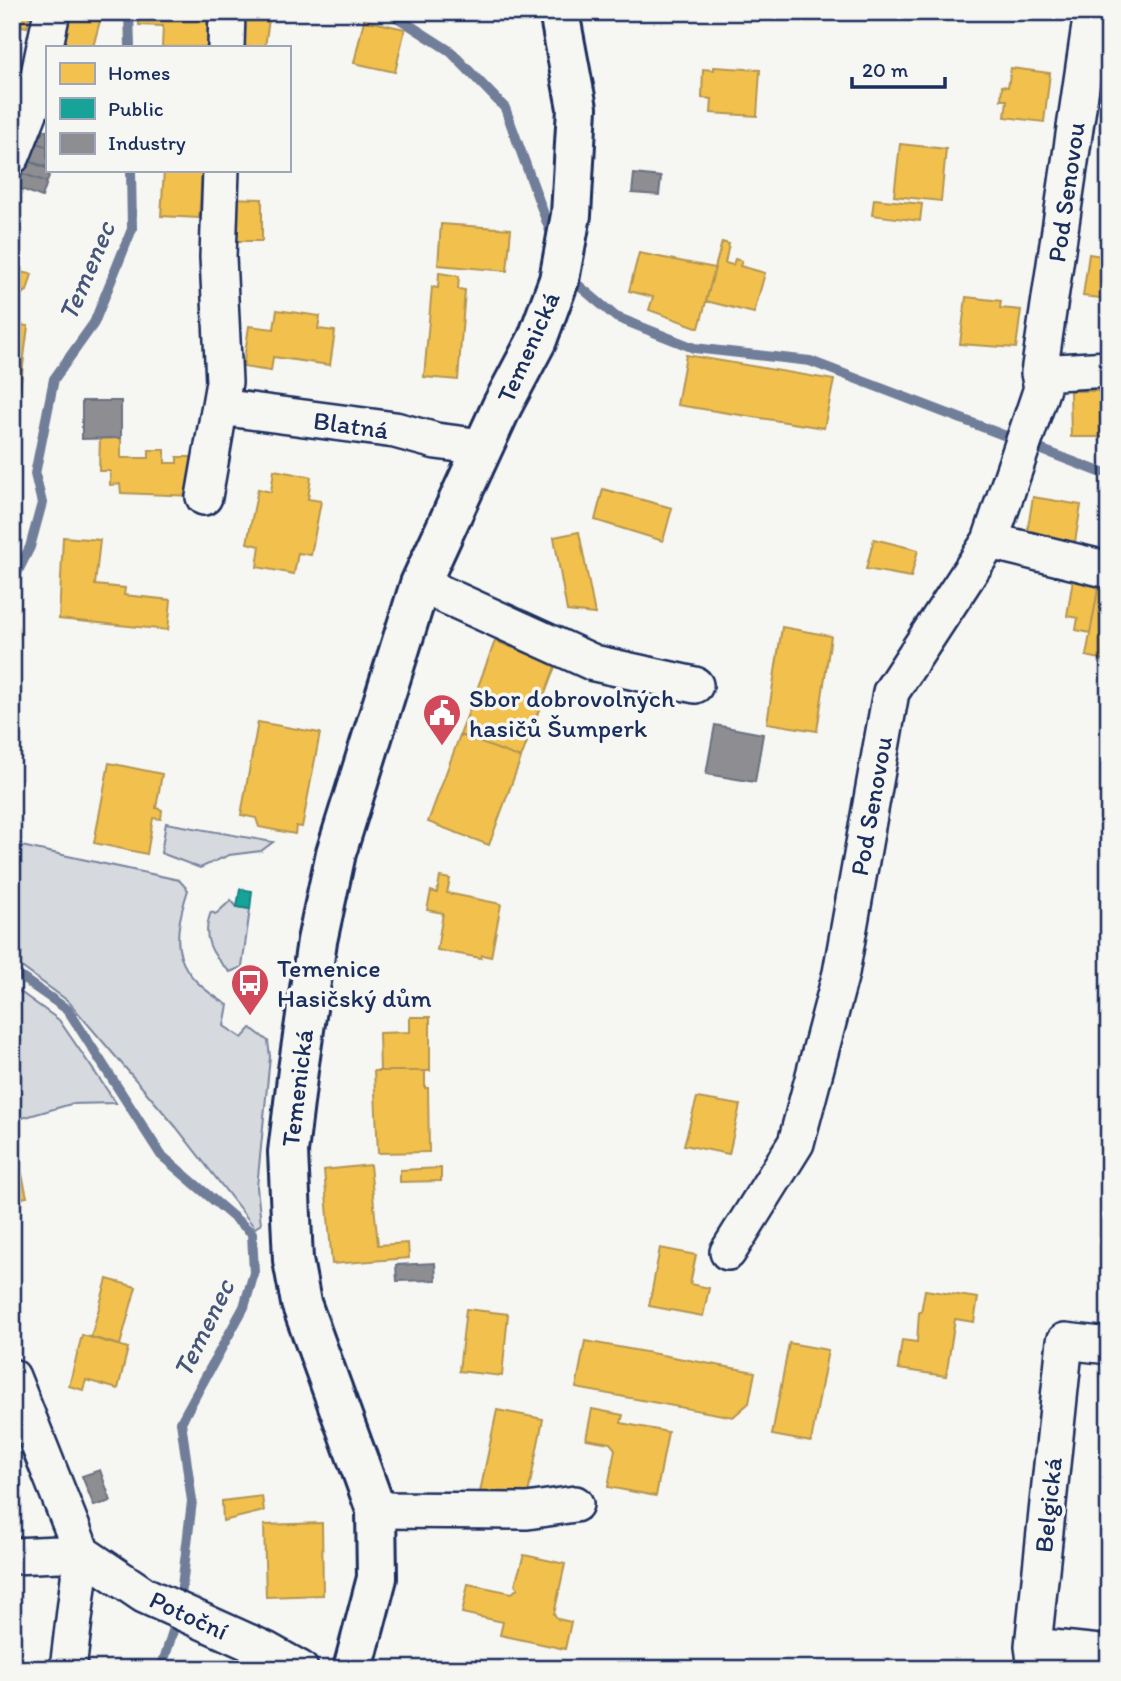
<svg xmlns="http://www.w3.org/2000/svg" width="1121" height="1681" font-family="Itim,sans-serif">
	<rect width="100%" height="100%" fill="#f6f6f2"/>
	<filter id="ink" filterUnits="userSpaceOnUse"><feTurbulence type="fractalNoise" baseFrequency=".0143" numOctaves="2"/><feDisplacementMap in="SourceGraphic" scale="14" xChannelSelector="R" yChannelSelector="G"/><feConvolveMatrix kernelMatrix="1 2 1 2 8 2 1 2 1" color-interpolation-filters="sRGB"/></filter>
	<g filter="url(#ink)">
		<path fill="#d6d9dd" stroke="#78849e" stroke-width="2" d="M166,823L273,842L261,851L229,855L200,868L161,853Z
			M12,844L179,880L188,890C169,948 175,973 228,1005L224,1026L242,1038L251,1028L268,1041L270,1057L257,1187L261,1224L255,1228L176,1127L68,1001L12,960Z
			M231,900L237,907L250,909L242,967L230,972C211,955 201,937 211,912L216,914Z
			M12,986L59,1020L116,1103L71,1104L12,1121Z"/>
		<path fill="#f2c14e" stroke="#b29553" stroke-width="2" d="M12,12H30L27,27L12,24Z
			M63,12L101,17L93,47H54Z
			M139,12H208L207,47H162L163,26L139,25Z
			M241,12H270L265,47H237Z
			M364,20L405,29L395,72L354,63Z
			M714,67L760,70L757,116L711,113L712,99L702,98L703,69L714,70Z
			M1011,68L1050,73L1044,122L1005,117L1007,100H1001L1002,86L1008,87Z
			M900,144L946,149L941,201L894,196Z
			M164,170L202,171L199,218L161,216Z
			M224,198L262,199V241H224Z
			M874,199L922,204L920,221L872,215Z
			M441,224L511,229L507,271L438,265Z
			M722,242L729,244L725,263L733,265L735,259L742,261L740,266L765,273L754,313L706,301Z
			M639,253L715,268L699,328L649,310L653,297L629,291Z
			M1089,254L1109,257V299L1083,296Z
			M12,271L32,274L27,291L12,299Z
			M439,273L459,276L458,289L465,290L458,380L424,377L432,287L438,288Z
			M966,297L1001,301L1000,308L1021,310L1016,348L960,344Z
			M277,310L320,316L318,329L335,331L330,365L273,357L271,371L243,367L249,326L274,329Z
			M12,324L28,326L20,389H12Z
			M686,355L834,380L824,428L677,405Z
			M1070,391H1108L1106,437H1071Z
			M100,437L121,438V458H149V450H165V463H177V457H194L193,496L121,493L120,484L110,485V471H99Z
			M274,470L311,477L308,499L321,501L311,555L298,553L294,574L257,567L260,546L247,543L258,489L271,492Z
			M603,489L672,508L663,541L595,520Z
			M1033,497L1081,505L1075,542L1027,533Z
			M579,532L595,614L567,611L554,537Z
			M63,537L100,540L95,585L125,588L124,595L171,600L168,630L59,619Z
			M874,539L918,550L911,577L866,569Z
			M1073,579L1099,584L1090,633L1076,630L1078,618L1067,616Z
			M1099,584L1109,585V653L1105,660L1086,656Z
			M782,627L831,636L817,731L767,723Z
			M495,641L556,664L521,758L460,735Z
			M258,722L320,733L302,827L296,826L295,834L259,827L256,818L241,815Z
			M460,735L521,758L489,845L428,822Z
			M109,763L162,774L156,808L162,810L161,819L153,818L147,854L94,843Z
			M440,877L450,879L447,893L501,904L491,957L482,955L481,958L437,950L443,913L427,910L431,891L437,893Z
			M410,1017H430V1071H380L379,1033L410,1032Z
			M374,1071H425V1088H428L429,1152L378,1153Z
			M697,1098L740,1105L729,1154L684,1145Z
			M16,1147L27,1197L12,1200V1148Z
			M370,1165L378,1245L408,1243L409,1258L332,1264L324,1170Z
			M441,1168V1181L400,1182V1170Z
			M660,1248L696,1255L690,1284L709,1288L703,1316L649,1306Z
			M107,1279L136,1287L120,1345L91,1337Z
			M925,1290L978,1298L974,1322L955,1319L946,1376L898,1369L902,1340L917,1342L919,1312H921Z
			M466,1309L508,1314L502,1376L459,1371Z
			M82,1335L128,1348L118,1389L86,1380L83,1390L69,1386Z
			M585,1341L755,1372L749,1403L733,1417L576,1388Z
			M789,1343L828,1350L811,1442L772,1435Z
			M592,1409L623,1415L621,1423L668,1432L656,1496L608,1487L615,1449L610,1443L586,1439Z
			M497,1410L543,1419L526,1504L479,1497Z
			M262,1496L264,1511L223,1521L222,1501Z
			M322,1523L323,1595L266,1597L264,1525Z
			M524,1555L565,1564L554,1614L558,1619L571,1622L565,1649L500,1635L503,1622L462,1613L468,1584L512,1593L518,1588L515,1584Z"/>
		<path fill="#17a398" stroke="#188087" stroke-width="2" d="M240,889L252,891L250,909L237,907Z"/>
		<path fill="#8d8d92" stroke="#6b7182" stroke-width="2" d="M35,126L47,131V147L30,140Z
			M30,140L47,147V167L23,159Z
			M23,159L51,170L47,182L18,172Z
			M18,172L47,182L42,197L13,186Z
			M634,174L661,177L659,195L632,193Z
			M82,401H121V438L82,439Z
			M715,725L763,734L755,782L706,774Z
			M435,1263L436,1280L397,1281L396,1265Z
			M100,1470L111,1501L94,1506L82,1476Z"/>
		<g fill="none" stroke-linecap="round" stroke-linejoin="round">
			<path stroke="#717e99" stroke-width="10" d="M129,12L130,47
				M389,12L450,51L505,108L553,239
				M570,278L616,317L694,348L810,361L1100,472H1109
				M12,583L30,547L42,503L35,474L54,379L94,323L132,229L131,170
				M12,971L68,1010L161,1155L252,1233L254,1273L244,1307L181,1422L192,1501L179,1612L161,1669"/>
			<defs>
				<path id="minor" d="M226,47L227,12
					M12,156L33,103L52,12
					M1039,373L1109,369
					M220,407L395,430L436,441L482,447
					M204,497L224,382L218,257L221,170
					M990,541L1109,570
					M420,584L594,663L695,685
					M728,1252L796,1143L841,973L891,692L990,541L1042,388L1039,373L1092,12
					M12,1377L82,1553L68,1669
					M376,1510L527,1511L575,1504
					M12,1556L82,1553L144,1595L266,1650L300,1669
					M1033,1646L1109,1654
					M1036,1669L1033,1646L1065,1341L1109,1346"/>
				<path id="tertiary" d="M353,1669L377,1578L376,1510L301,1303L293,1260L288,1152L298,1070L317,941L336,853L420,584L502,406L537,340L559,280L571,215L577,108L559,12"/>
			</defs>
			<use href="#minor" stroke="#1b2f5e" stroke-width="40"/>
			<use href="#tertiary" stroke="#1b2f5e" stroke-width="44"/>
			<use href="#minor" stroke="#f6f6f2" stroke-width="35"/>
			<use href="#tertiary" stroke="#f6f6f2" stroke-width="38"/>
		</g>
	</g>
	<defs>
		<symbol id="civic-pin" viewBox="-11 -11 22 30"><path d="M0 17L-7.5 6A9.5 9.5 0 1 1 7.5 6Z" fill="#d1495b" stroke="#f6f6f2"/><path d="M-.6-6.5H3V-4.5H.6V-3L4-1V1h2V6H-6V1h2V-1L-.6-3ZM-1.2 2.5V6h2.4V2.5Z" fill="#fff"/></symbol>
		<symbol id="bus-pin" viewBox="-11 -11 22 30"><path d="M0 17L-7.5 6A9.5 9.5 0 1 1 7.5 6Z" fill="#d1495b" stroke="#f6f6f2"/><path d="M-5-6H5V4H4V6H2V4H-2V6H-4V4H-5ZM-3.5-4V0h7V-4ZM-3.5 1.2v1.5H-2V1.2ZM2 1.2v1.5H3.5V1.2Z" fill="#fff"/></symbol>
	</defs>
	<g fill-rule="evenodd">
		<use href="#civic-pin" x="420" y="691" width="44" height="60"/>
		<use href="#bus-pin" x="228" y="961" width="44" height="60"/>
	</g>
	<g text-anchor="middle" stroke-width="7" stroke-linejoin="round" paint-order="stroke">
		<g font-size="26" fill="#1b2f5e" stroke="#f6f6f2">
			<text transform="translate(1066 192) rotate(-82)" y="9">Pod Senovou</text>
			<text transform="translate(528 347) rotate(-66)" y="9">Temenická</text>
			<text transform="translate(351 425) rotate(8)" y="9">Blatná</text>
			<text transform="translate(871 806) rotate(-80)" y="9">Pod Senovou</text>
			<text transform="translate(297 1088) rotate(-83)" y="9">Temenická</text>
			<text transform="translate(1048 1505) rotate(-84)" y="9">Belgická</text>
			<text transform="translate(189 1615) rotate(25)" y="9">Potoční</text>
		</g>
		<g font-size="26" fill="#1b2f5e" stroke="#f6f6f2" text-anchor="start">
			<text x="469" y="707">Sbor dobrovolných<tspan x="469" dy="30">hasičů Šumperk</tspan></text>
			<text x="277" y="977">Temenice<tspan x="277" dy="30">Hasičský dům</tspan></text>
		</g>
		<g font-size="28" font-style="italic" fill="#46567b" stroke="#f6f6f2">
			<text transform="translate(86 271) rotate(-67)" y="10">Temenec</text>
			<text transform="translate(203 1328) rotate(-64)" y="10">Temenec</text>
		</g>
	</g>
	<rect width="1121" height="1681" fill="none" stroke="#f6f6f2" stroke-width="42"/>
	<rect x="21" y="21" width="1079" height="1639" fill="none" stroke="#1b2f5e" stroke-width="2.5" filter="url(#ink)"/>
	<rect x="46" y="46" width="245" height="126" fill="#f6f6f2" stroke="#9ea6b7" stroke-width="2"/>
	<rect x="60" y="63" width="35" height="21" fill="#f2c14e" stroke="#9ea6b7" stroke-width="2"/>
	<text x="108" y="80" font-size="21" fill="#1b2f5e">Homes</text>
	<rect x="60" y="98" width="35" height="21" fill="#17a398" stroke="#9ea6b7" stroke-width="2"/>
	<text x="108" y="116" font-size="21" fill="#1b2f5e">Public</text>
	<rect x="60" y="133" width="35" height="21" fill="#8d8d92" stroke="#9ea6b7" stroke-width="2"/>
	<text x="108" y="150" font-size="21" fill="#1b2f5e">Industry</text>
	<path d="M852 77v10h93v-10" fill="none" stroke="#1b2f5e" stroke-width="3.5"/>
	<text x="862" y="77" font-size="21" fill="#1b2f5e" stroke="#f6f6f2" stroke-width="5" paint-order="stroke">20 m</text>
</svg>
